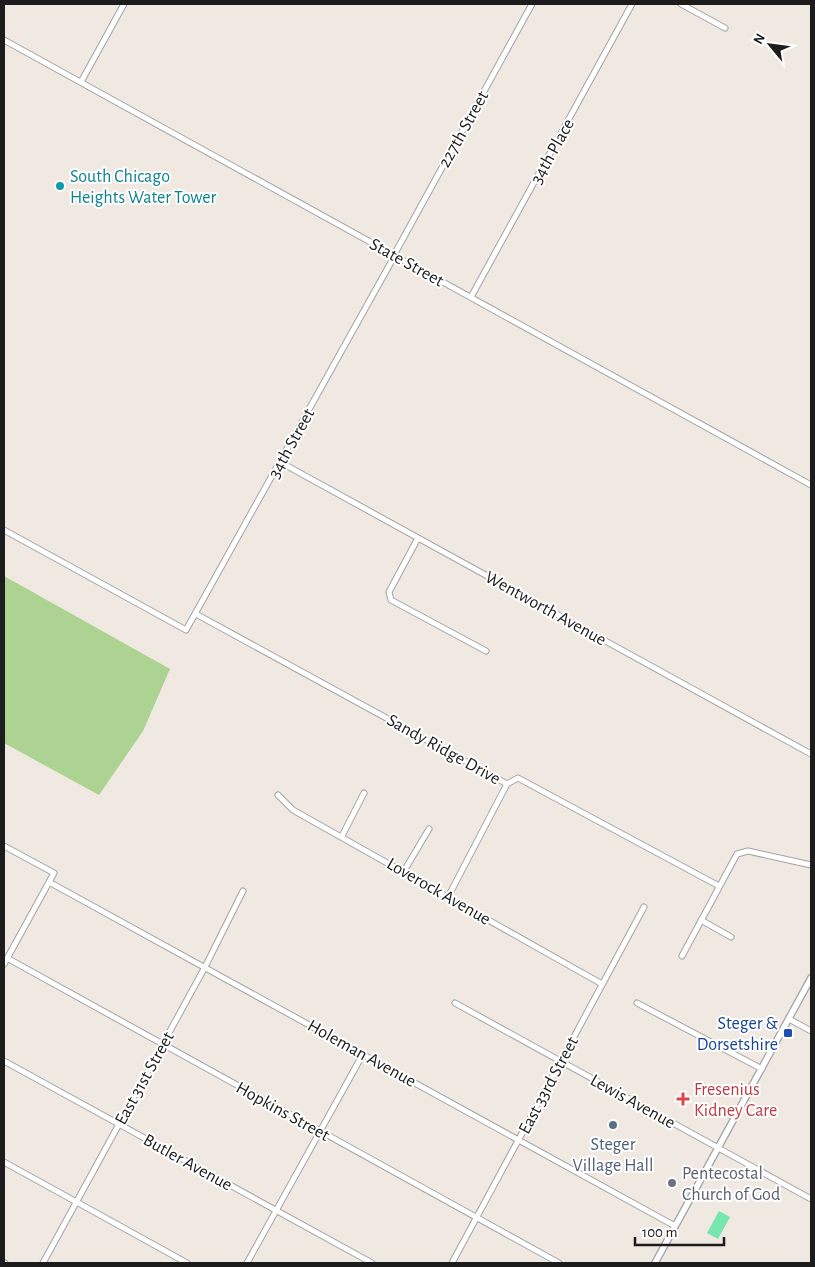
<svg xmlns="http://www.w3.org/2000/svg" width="815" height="1267" font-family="'Alegreya Sans',sans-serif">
	<rect width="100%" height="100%" fill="#efe9e1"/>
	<path fill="#acd391" d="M4,576L170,669L143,731L99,795L4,743Z"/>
	<path fill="#76e7ae" d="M719,1211L730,1217L718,1239L707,1233Z"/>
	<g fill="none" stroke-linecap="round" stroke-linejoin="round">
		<defs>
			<path id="minor" d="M681,4L725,28
				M4,40L811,485
				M81,82L124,4
				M394,255L532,4
				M471,297L632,4
				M280,462L811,754
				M4,530L186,630L395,255
				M418,538L389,592L391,600L486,651
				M196,614L507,784L518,778L719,886
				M278,795L293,810L602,984
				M342,836L364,793
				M4,846L54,873L4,964
				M404,871L429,829
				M49,882L675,1226
				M448,897L507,784
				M701,920L731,937
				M682,956L737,854L748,851L811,865
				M7,958L559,1263
				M455,1003L811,1199
				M637,1003L762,1069
				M789,1019L811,1031
				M4,1061L372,1263
				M4,1162L187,1263
				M4,1263H5
				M43,1263L205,967L243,891
				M247,1263L363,1054
				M452,1263L644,907"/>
			<path id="tertiary" d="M655,1263L811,978"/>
		</defs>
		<use href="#minor" stroke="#a3a3a3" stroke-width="7"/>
		<use href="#tertiary" stroke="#a3a3a3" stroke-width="8"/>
		<use href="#minor" stroke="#fff" stroke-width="5"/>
		<use href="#tertiary" stroke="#fff" stroke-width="5.5"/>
	</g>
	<circle fill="#0f9aa8" stroke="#fff" stroke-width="2" cx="60" cy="186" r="5"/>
	<rect fill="#1a4fb4" stroke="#fff" stroke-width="2" x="783" y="1028" width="10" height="10" rx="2.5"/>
	<path fill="#e0444e" stroke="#fff" stroke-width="2" d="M680.5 1091.5h5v5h5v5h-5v5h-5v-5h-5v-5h5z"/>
	<circle fill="#5c6f8a" stroke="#fff" stroke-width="2" cx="613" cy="1125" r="5"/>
	<circle fill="#6b7280" stroke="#fff" stroke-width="2" cx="672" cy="1183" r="5"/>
	<g text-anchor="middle" stroke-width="4" stroke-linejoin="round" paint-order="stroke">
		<g font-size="18" fill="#1c1c1c" stroke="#fff">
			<text transform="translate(463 129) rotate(-61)" y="6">227th Street</text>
			<text transform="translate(552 151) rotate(-61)" y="6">34th Place</text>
			<text transform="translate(407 262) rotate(29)" y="6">State Street</text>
			<text transform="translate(291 443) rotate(-61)" y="6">34th Street</text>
			<text transform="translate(546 608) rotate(29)" y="6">Wentworth Avenue</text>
			<text transform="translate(444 749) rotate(29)" y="6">Sandy Ridge Drive</text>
			<text transform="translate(439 891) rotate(30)" y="6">Loverock Avenue</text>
			<text transform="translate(362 1053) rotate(29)" y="6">Holeman Avenue</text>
			<text transform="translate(144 1078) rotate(-61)" y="6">East 31st Street</text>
			<text transform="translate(548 1085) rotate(-62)" y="6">East 33rd Street</text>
			<text transform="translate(633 1101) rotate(29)" y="6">Lewis Avenue</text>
			<text transform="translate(283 1111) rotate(29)" y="6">Hopkins Street</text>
			<text transform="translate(188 1162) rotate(29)" y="6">Butler Avenue</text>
		</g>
		<g font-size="18" fill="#0d838f" stroke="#fff" text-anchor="start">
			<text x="70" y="182">South Chicago<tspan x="70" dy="21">Heights Water Tower</tspan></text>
		</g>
		<g font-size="18" fill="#164399" stroke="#fff" text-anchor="end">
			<text x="778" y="1029">Steger &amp;<tspan x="778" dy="21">Dorsetshire</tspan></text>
		</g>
		<g font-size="18" fill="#be3a42" stroke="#fff" text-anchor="start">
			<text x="694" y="1095">Fresenius<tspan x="694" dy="21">Kidney Care</tspan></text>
		</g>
		<g font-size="18" fill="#4e5e75" stroke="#fff">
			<text x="613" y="1150">Steger<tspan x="613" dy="21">Village Hall</tspan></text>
		</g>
		<g font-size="18" fill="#5b616d" stroke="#fff" text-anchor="start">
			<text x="682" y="1179">Pentecostal<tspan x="682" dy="21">Church of God</tspan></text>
		</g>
	</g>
	<rect width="815" height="1267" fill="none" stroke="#1c1c1c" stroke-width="10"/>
	<g transform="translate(770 45) rotate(299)" stroke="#ffffff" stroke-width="4" paint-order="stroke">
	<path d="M0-4L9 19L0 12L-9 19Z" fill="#1c1c1c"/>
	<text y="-8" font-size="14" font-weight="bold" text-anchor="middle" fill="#1c1c1c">N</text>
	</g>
	<path d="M635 1237v8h89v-8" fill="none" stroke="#1c1c1c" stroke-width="2.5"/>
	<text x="642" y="1237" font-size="15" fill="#1c1c1c" stroke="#ffffff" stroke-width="4" paint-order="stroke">100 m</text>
</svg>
